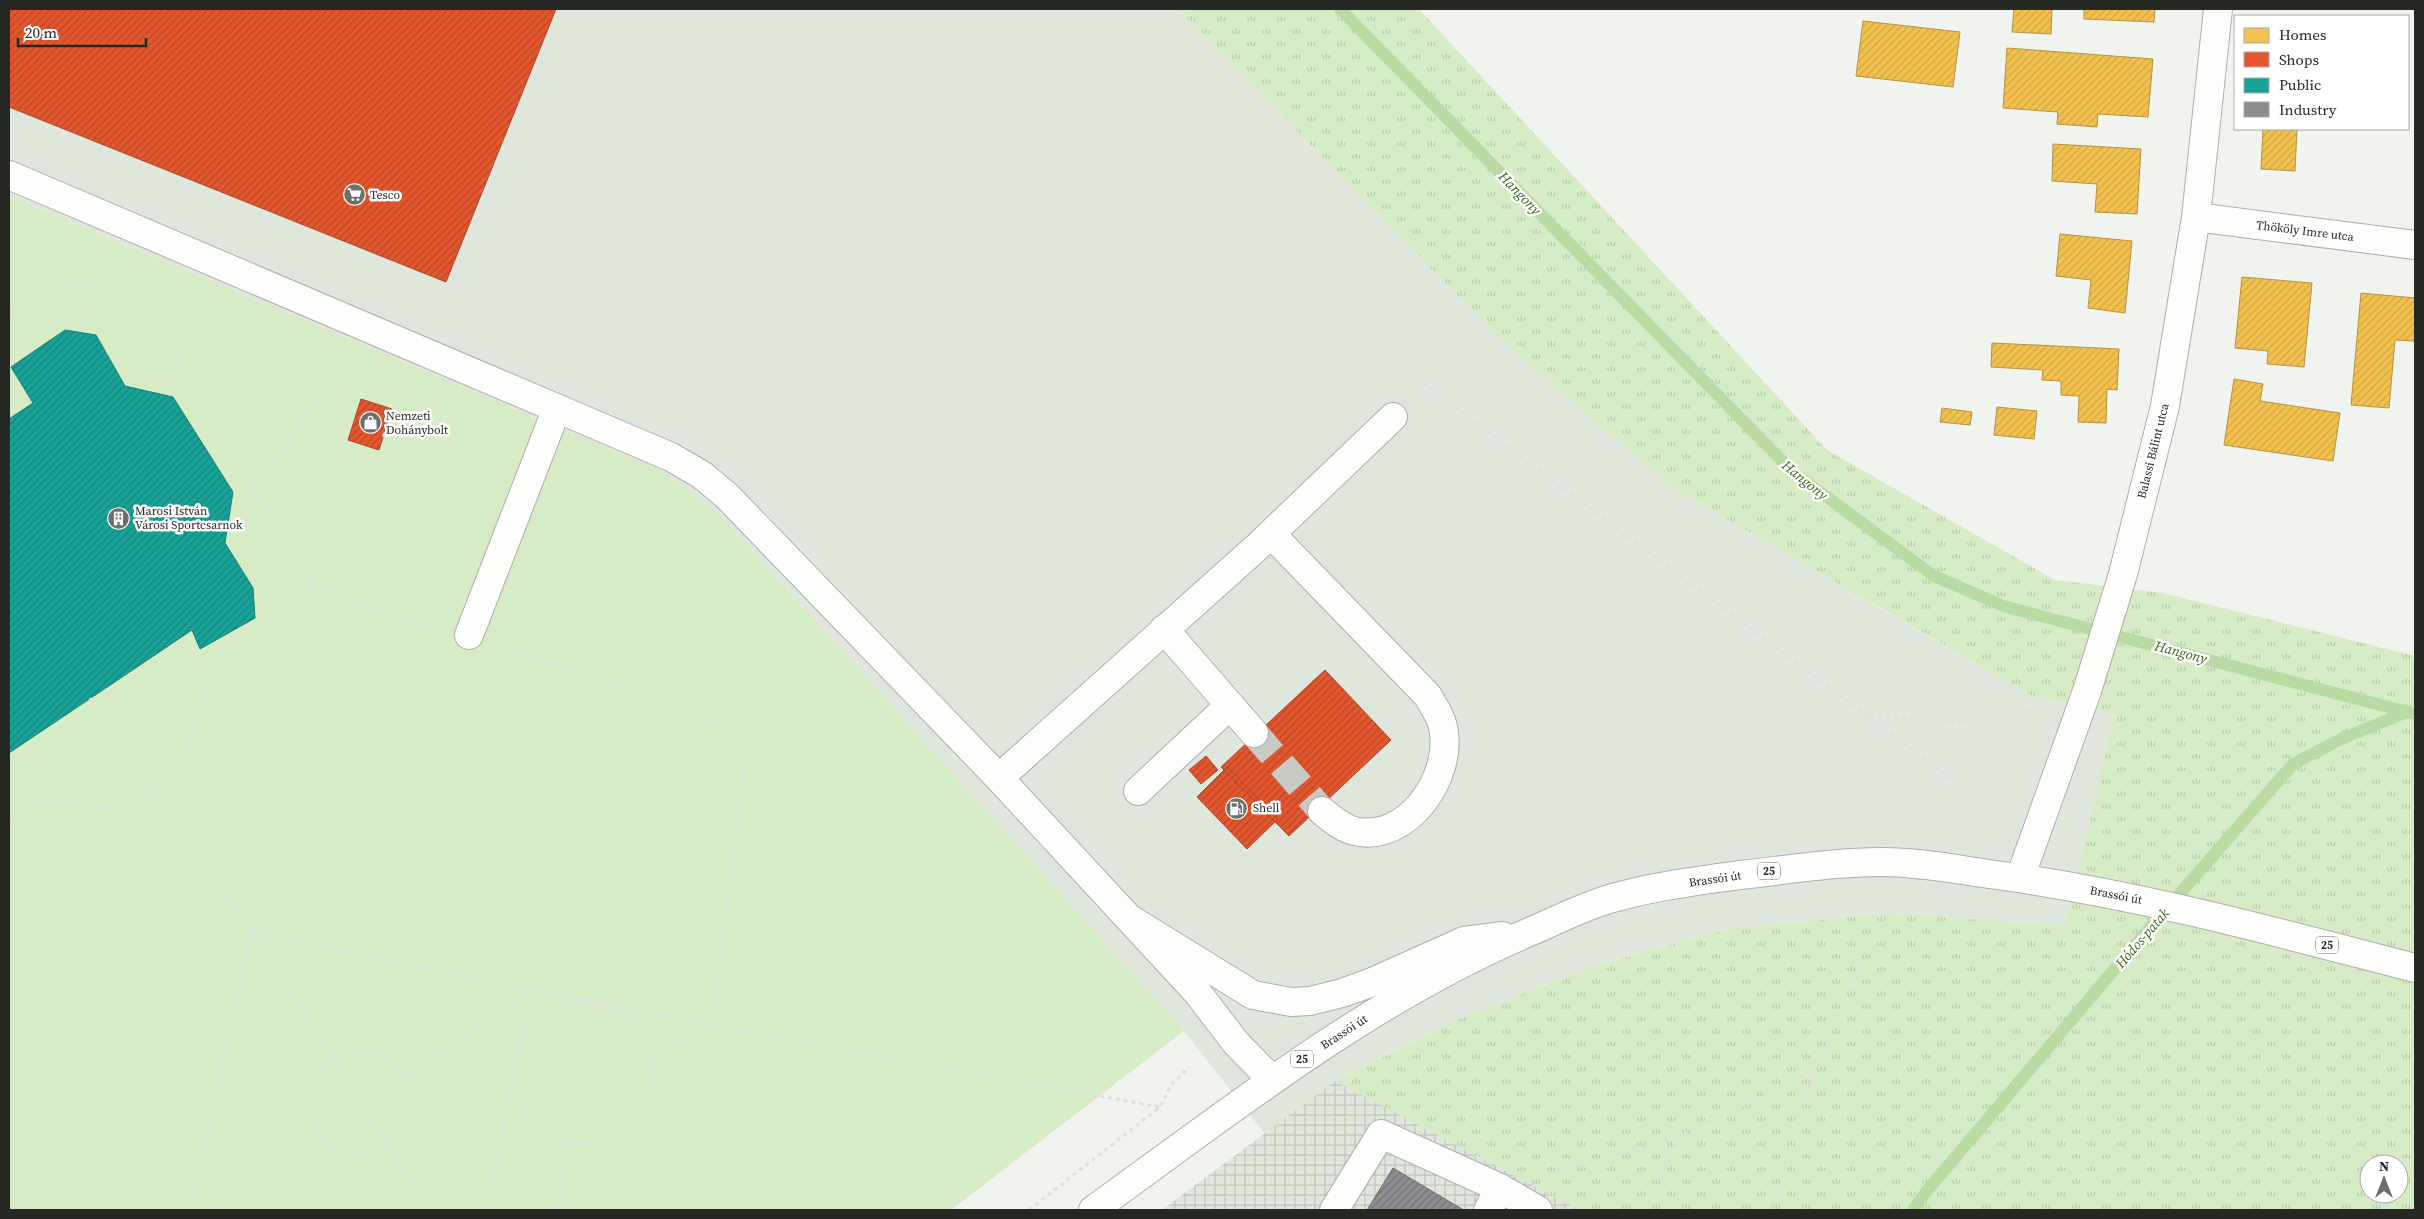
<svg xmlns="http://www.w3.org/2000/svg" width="2424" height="1219" font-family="'Source Serif 4',serif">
	<defs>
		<pattern id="industrial-grid" width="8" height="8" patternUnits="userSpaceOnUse" patternTransform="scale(1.25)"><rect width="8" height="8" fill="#dfe6db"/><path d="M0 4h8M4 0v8" fill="none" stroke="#bfc5bc"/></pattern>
		<pattern id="grass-tufts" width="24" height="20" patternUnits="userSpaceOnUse" patternTransform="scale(1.25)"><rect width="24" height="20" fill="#d5ecc6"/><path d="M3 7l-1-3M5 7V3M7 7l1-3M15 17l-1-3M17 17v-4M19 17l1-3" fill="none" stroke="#b7caaa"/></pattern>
		<pattern id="homes-hatch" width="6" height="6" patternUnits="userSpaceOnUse" patternTransform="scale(1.25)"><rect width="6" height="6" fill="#f2c14e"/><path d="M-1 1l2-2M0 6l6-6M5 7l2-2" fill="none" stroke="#cfa644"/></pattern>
		<pattern id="shops-hatch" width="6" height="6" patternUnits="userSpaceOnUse" patternTransform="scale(1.25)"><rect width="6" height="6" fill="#e4572e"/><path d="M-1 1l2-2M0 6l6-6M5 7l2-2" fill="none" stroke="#b94827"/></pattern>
		<pattern id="public-hatch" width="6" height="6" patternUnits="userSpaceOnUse" patternTransform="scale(1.25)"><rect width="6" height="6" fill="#17a398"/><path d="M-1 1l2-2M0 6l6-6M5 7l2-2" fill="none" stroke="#15857c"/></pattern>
		<pattern id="industry-hatch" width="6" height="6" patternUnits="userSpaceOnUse" patternTransform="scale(1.25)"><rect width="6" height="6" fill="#8d8d92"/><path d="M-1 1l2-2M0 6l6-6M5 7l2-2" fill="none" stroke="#737377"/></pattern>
	</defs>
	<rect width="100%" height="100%" fill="#f0f3ee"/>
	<path fill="#dfe6db" d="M9,9H1178L1498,337L1867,601L2030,695L2116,715L2065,926L1892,913L1729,929L1601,964L1464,1017L1335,1081L1265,1134L1184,1031L717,512L660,470L9,196Z"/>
	<path fill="url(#industrial-grid)" d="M1335,1081L1580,1210H1162Z"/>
	<path fill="url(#grass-tufts)" fill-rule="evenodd" d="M1178,9H1419L1827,450L2055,580L2163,593L2415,656V1210H1580L1335,1081L1464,1017L1601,964L1729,929L1892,913L2065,926L2115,715L2030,695L1672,487L1498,337ZM2369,1164H2399V1194H2369Z"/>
	<path fill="#d5ecc6" d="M9,196L660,470L717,512L1184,1031L951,1210H9Z"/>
	<path fill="url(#homes-hatch)" stroke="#b59341" d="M2014,9H2052L2051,34L2012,32Z
		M2084,9H2155L2154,22L2084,19Z
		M1863,21L1960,32L1953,87L1856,76Z
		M2007,48L2153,59L2148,117L2098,114L2097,127L2057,124L2058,112L2003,108Z
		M2263,129H2297L2295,171L2261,169Z
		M2053,144L2141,149L2137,214L2095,212L2097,184L2052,181Z
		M2060,234L2132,241L2125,313L2088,308L2091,280L2056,276Z
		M2242,277L2312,283L2304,367L2267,364L2268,351L2235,348Z
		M2361,293L2415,298V341L2395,340L2389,408L2351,405Z
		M1992,343L2119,349L2117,390L2107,389L2106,423L2078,422L2079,396L2061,395V381L2042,380L2043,370L1991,367Z
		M2234,379L2263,384L2260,401L2340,413L2333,461L2224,445Z
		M1997,407L2037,411L2034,439L1994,435Z
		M1942,408L1972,412L1970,425L1940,422Z"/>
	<path fill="url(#shops-hatch)" stroke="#ab492b" d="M9,9H556L446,282L9,107Z
		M361,399L392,409L379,450L348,440Z
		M1325,670L1391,740L1289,836L1221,767Z
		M1206,756L1218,770L1201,784L1189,770Z
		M1227,767L1278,819L1247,849L1197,797Z"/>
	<path fill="url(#public-hatch)" stroke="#1c7e75" d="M65,330L96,335L125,386L173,397L233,492L225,543L253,588L255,618L200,649L192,630L9,753V419L33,403L11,367Z"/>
	<path fill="url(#industry-hatch)" stroke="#6e6f71" d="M1393,1168L1462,1209L1461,1210H1367Z"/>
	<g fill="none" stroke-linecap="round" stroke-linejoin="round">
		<path stroke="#b9daa2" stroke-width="12" d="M1340,9L1793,472L1934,576L2003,606L2415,714
			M1913,1210L1926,1192L2135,945L2293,764L2343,738L2407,712"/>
		<path stroke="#c8cac6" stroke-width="28" stroke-dasharray="28 14" stroke-linecap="butt" d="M1254,733L1322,811"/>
		<defs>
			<path id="minor" d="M9,175L671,457L702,475L727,496L999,778L1197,992L1236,1043L1272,1080
				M2196,217L2415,245
				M1271,534L1428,696C1433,706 1441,716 1443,727C1454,775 1408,844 1354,831C1342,828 1332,819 1322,811
				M1164,629L1254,733
				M469,635L557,408
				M999,778L1256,548L1393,417
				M1138,791L1229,706
				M2020,878L2087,691L2123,574L2165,406L2196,217L2218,9
				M1334,1210L1381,1134L1500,1188L1538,1210
				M1488,1210L1500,1188"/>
			<path id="major" d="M1130,919L1253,995L1291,1002L1310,1001L1342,993L1370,983L1464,941L1503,936
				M1093,1210C1232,1110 1368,1001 1527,933C1553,922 1578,909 1606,900C1649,887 1695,881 1740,875C1787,870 1834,862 1882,862C1920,862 1959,870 1996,875C2138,894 2276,932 2415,968"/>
		</defs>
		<use href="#minor" stroke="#adafab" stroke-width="30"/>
		<use href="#major" stroke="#adafab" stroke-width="30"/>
		<path stroke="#dedfde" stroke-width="3" stroke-dasharray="4 4" stroke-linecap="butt" d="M9,316L40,296L89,282L148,309L309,581L397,620L433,627
			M1423,383L1950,778L1972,789L1991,787
			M383,437L408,384
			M258,491L343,356
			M504,647L748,733L713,1023L650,1060
			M90,698L252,931L190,1210
			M1870,716L1959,722L2018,714L2042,707
			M9,821C17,816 28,806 37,803C67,794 97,817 131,803C165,789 185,752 197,719C201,711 202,698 207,690C211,685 222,679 228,675C263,652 315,630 309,581
			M252,931L585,1001L1160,1107
			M252,931L429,1210
			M585,1001C599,1006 615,1011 627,1020C690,1071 621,1176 547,1133C507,1109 502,1044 543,1017C556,1009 571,1005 585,1001Z
			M518,1048L533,990
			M308 1103a51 51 0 1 1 102 0a51 51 0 1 1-102 0Z
			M404,1078L533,991
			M1549,1174L1680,1137
			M208,1210L318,1132
			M487,1210L512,1076
			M557,1210L568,1141
			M1029,1210L1160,1107L1171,1085L1189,1067
			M1643,1210L1680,1136L1813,1072
			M1770,1210L1814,1072L1887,899"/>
		<use href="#minor" stroke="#fdfdfc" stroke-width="28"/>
		<use href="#major" stroke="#fdfdfc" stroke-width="28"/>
	</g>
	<defs>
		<symbol id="supermarket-disc" viewBox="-11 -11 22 22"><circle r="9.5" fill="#6d6f6b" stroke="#fff"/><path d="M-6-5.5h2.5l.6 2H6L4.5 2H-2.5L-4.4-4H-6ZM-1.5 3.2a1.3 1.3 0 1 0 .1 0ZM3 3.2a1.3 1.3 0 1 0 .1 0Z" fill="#fff"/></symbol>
		<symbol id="shop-disc" viewBox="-11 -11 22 22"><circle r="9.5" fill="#6d6f6b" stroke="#fff"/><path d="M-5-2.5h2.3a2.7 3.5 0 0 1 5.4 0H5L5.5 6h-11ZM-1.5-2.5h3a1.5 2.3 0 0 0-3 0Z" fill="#fff"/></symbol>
		<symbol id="building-disc" viewBox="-11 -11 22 22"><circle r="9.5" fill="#6d6f6b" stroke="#fff"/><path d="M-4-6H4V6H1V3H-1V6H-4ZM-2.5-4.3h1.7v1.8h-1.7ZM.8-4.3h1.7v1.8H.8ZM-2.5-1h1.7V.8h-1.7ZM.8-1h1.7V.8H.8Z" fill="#fff"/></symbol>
		<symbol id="fuel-disc" viewBox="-11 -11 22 22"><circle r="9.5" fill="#6d6f6b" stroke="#fff"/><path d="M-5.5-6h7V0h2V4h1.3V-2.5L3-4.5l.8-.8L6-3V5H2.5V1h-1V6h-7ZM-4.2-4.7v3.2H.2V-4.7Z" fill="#fff"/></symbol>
	</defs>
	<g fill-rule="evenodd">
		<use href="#supermarket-disc" x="342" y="182" width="25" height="25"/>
		<use href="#shop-disc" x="358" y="410" width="25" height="25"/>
		<use href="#building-disc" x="106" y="506" width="25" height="25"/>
		<use href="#fuel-disc" x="1224" y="796" width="25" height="25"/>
	</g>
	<g text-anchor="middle" stroke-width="5" stroke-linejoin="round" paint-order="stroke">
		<g fill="#fff" stroke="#676866" stroke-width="1">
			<rect x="1758" y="862.5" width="22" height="17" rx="4"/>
			<rect x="2316" y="936.5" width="22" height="17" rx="4"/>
			<rect x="1291" y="1050.5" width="22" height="17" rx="4"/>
		</g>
		<g font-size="11" font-weight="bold" fill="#262824">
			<text x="1769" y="875">25</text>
			<text x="2327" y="949">25</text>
			<text x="1302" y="1063">25</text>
		</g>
		<g font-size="12" fill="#262824" stroke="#fff" text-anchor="start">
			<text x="370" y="199">Tesco</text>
			<text x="386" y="420">Nemzeti<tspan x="386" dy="14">Dohánybolt</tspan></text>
			<text x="135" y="515">Marosi István<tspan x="135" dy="14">Városi Sportcsarnok</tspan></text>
			<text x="1253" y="812">Shell</text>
		</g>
		<g font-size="12" fill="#262824" stroke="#fff">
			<text transform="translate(2305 231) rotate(7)" y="4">Thököly Imre utca</text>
			<text transform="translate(2153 451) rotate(-76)" y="4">Balassi Bálint utca</text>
			<text transform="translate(1715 879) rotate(-8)" y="4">Brassói út</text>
			<text transform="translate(2116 895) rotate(11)" y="4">Brassói út</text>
			<text transform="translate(1344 1032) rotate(-33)" y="4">Brassói út</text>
		</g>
		<g font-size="14" font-style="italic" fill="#3a6315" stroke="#fff">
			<text transform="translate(1520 193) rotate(46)" y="5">Hangony</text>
			<text transform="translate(1805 480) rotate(39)" y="5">Hangony</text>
			<text transform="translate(2181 652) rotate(15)" y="5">Hangony</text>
			<text transform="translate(2142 938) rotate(-49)" y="5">Hódos-patak</text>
		</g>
	</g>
	<rect width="2424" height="1219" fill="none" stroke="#262824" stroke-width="20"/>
	<rect x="2234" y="15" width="175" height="115" fill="#ffffff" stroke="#a8a9a7"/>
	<rect x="2244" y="28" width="25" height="15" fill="#f2c14e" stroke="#a8a9a7"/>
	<text x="2279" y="40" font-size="15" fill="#262824">Homes</text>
	<rect x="2244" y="52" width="25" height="15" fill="#e4572e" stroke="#a8a9a7"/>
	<text x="2279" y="65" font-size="15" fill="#262824">Shops</text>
	<rect x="2244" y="78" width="25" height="15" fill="#17a398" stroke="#a8a9a7"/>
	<text x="2279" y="90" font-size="15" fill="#262824">Public</text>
	<rect x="2244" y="102" width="25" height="15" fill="#8d8d92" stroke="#a8a9a7"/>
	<text x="2279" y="115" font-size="15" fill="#262824">Industry</text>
	<g transform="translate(2384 1179)"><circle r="24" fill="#ffffff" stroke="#a8a9a7"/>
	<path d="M0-4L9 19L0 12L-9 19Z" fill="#6d6f6b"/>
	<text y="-8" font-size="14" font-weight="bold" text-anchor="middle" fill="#262824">N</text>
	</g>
	<path d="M18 38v8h128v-8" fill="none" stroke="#262824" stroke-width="2.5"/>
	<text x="25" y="38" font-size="15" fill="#262824" stroke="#ffffff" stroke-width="4" paint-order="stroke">20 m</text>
</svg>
